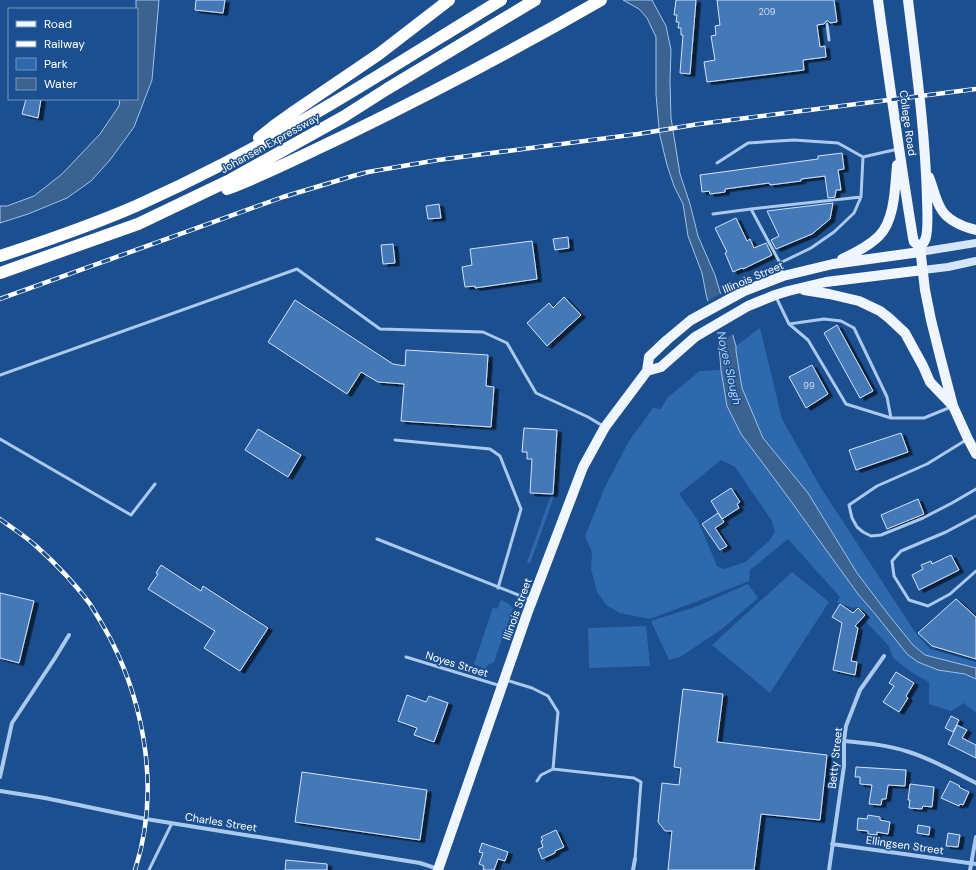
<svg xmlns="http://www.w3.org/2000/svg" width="976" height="870" font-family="'DM Sans',sans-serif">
	<defs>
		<filter id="shadow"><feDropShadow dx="4.5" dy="2.5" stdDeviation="0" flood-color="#0009"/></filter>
	</defs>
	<rect width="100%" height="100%" fill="#1b4f8f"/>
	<path fill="#2e69ad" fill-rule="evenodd" d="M760,328L782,419L821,488L915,632L930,649L976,662V668L925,655L913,645L888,614L857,573L808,493L763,438L742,388L736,351V346Z
		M721,370L727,406L741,434L785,493L858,594L876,615L938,670L965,674L976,679V713L964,703L951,711L929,704V682L914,674L893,658L889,646L864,620L867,615L858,607L853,608L837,602L840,597L788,539L750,570L749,581L703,599L650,619L620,613L606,605L597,592L591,569L592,552L585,536L605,487L629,441L653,408L661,409L667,398L700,371ZM721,460L735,467L772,521L775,532L769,541L745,562L724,569L717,566L697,519L679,494Z
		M551,495L554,496L530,564L527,562Z
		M792,572L829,602L770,693L712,645Z
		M748,584L758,598L722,629L680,657L669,660L651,621L698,606Z
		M501,600L509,604L513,608L494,662L488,665L485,669L474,664L493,607L497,609Z
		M646,626L650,666L589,668L588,628Z"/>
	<path fill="#3c6290" stroke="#9cc4f0" d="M136,0H159L152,80L134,127L110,160L91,181L67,198L28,214L0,223V206H7L34,196L62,174L100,134L119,106L120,99H137V9H136Z
		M623,0H652L666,26L671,50L670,81L671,118L680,174L690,204L698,236L715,275L736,346V351L742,388L763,438L808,493L857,573L888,614L913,645L925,655L976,668V679L965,674L938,670L918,662L907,654L876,615L858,594L785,493L741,434L727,406L721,370L719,346L706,294L702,273L688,236L683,204L674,186L667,165L660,136L658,118L656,94V37L647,18L639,9Z"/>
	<path fill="#1b4f8f" d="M722,293L734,334L717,344L706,302Z"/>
	<path fill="#4478b7" stroke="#cfe3fa" filter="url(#shadow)" d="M196,0H225L223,13L195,10Z
		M676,0H696L690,74L680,73L683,35H681V28H678L679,22H676L677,15H674Z
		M717,0H834L837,22L830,23L828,21H826L824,24L817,25L820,47L825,46L826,57L803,60L804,70L707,82L704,62L715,60L711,36L716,35L715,26L720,25Z
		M26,99H41L38,118L22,114Z
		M842,153L844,169L838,170L841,190H836L835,197L828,198L825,176L801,179V181L770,185L769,183L725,189V192L710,194L709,191L702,192L700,175L818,159V156Z
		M833,203L830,219L812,234L776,249L771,240L779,236L767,211Z
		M439,204L441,218L428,219L426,206Z
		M736,218L747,241L750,239L754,248L766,243L772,255L743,269L742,268L733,272L725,253L727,252L715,228Z
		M568,237L569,248L555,250L553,239Z
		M532,241L537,279L475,288V286L465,287L462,267L472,265L470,249Z
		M393,244L395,263L383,264L381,245Z
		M564,297L581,315L547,346L527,323L549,303L553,308Z
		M295,300L393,364L405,366L406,350L488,355L486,386L494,387L491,427L401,421L404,384L378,382L361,372L347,394L268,342Z
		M837,325L873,391L860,398L824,333Z
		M812,365L828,394L806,408L789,377Z
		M524,428L557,430L553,494L530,493L532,459H527V452H522Z
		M258,429L301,455L288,477L245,450Z
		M901,433L908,452L856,470L849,450Z
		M731,488L740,502L737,504L739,508L722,519L711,501Z
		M918,499L924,514L887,529L881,515Z
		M718,513L724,522L715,528L727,546L720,550L702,524Z
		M951,555L959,570L919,590L912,575L923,569L921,565L931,561L932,564Z
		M161,565L201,591L203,586L268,628L240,671L204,648L215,631L148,589L158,574L156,573Z
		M0,593L34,601L19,663L0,658Z
		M956,599L976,617V659L932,646L918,633Z
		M840,604L853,613L858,608L865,615L855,626L858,628L851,661L857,662L855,675L833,670L842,623L832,617Z
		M896,672L914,683L906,696L908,698L899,712L883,702L894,686L889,683Z
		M683,689L723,694L717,742L827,755L820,820L761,814L754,870H668L672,831H665L658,822L662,783L679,785L681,768L674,767Z
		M407,695L426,702L429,696L448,703L434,742L414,735L417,728L398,721Z
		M951,716L959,720L953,732L945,728Z
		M957,725L967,730L962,738L976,745V758L948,744Z
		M856,767L906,770L905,786L888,785L886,799H882L881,805L869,804L872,785L860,784V777H855Z
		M302,772L427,790L420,840L295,822Z
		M950,781L960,786L959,787L969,792L963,805L960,804L959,806L941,798Z
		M910,784L934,787L932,807L923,806L922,809L909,808L910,800H908Z
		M868,815L880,817V820L890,822L888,834L877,832V835L868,834V831L857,830L858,818L867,819Z
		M918,825L930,827L929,835L917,833Z
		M556,830L564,847L555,851V853L542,859L538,849L543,847L541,841L543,840L541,837Z
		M948,833L960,835L958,847L946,846Z
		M482,843L508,852L505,861L498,859L494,870H483L484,866L479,864L483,853L479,852Z
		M286,860L327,864V870H285Z"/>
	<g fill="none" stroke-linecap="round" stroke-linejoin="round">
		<path stroke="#a9c9ee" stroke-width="3" d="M827,24L829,40
			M717,163L748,143L794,140L838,143L863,157L898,149
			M861,197L751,209L780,263L811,248L834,232L854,213L861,197L863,157
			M713,214L751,209
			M780,263L783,275
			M776,297L789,324L808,340L846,404L891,418H924L951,407
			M789,324L824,319L841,321L854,328L887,397L891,418
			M0,375L297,269L380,329L483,332L507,343L536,393L588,417L603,426
			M0,439L131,515L155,484
			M395,440L490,449L500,456L521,509L498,588
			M966,440L927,464L877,486L849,505L852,518L857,527L863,532L871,536L881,535L923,518L952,503L976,489
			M976,516L946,532L901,551L892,561L894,576L909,600L928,606L950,594L976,571
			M377,539L531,600
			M406,657L501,686
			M506,680L532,688L548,696L558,712L553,769
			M537,781L541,775L553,769L634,778L641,782L635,859
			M149,870L172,823"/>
		<path stroke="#a9c9ee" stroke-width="4" d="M844,741C866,743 888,745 909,752C932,759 954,772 976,783
			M0,777L12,723L55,658L69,635
			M0,791L45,798L146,819L420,863L438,869
			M832,844L976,864
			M633,870L635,859
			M829,870L844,766V741L846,726L860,690L884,656
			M970,870L976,837"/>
		<path stroke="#d6e6fa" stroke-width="8" d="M920,252L976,243
			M923,270L948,267L976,261"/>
		<path stroke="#f0f6ff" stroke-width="10" d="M878,0C889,80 900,159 913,238L914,242L920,247L925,290L931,320L940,356L953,406L968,439L976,454
			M908,0C916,66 925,131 927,197C927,206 929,233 925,240C924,242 922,245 920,247
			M929,177C933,187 935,198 940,207C946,220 963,227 976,230
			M842,259C855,253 869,246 879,236C895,220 895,187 897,165
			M804,290L829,294L859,301L880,311L889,318L905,333L923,366L930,382L952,405
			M647,371L661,367L695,337L748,306L775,295L788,291L826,282L923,270
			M438,870L527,614L583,467L605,427L647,371L649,357L667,340L691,320L744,291L783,276L833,264L920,252"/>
		<path stroke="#fff" stroke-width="12" d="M259,138L274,126L295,111L379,54L449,0
			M227,189C267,174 306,154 346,135C432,93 518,48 601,0
			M0,256C46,241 92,225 136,206C165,193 194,179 223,164C319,115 409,56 501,0
			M0,273L138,224L228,181L343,117L387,89L535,0"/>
		<defs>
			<path id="rail" d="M0,299L283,197L353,176L368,172L438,160L638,134L699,124L976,89
				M0,519C12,528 25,536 36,546C54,562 76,585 90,604C97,615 104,627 110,638C146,708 160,794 135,870"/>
		</defs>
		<use href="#rail" stroke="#fff" stroke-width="4.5"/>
		<use href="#rail" stroke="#1b4f8f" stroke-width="3" stroke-dasharray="9" stroke-linecap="butt"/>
	</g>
	<g text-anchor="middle" stroke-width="3" stroke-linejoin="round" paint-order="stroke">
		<g font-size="9" fill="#d0dded">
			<text x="767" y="15">209</text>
			<text x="809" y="389">99</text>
		</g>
		<g font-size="11" fill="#fff" stroke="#1b4f8f">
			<text transform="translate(908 123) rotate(82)" y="4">College Road</text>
			<text transform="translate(270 143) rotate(-29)" y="4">Johansen Expressway</text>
			<text transform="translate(753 277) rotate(-23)" y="4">Illinois Street</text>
			<text transform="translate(517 609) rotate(-70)" y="4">Illinois Street</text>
			<text transform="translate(457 664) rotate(17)" y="4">Noyes Street</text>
			<text transform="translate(835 758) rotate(-84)" y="4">Betty Street</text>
			<text transform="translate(221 822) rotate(9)" y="4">Charles Street</text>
			<text transform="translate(905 845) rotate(8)" y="4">Ellingsen Street</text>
		</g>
		<g font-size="12" font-style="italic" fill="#b5d3f5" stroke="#1b4f8f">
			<text transform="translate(729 368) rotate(77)" y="4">Noyes Slough</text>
		</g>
	</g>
	<rect x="8" y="8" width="130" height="92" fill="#1b4f8f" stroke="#7695bc"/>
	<rect x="16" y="21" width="20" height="6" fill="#f0f6ff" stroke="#7695bc"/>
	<text x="44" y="28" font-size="12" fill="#ffffff">Road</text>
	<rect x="16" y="41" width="20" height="6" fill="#ffffff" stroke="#7695bc"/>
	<text x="44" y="48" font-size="12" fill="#ffffff">Railway</text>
	<rect x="16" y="58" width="20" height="12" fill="#2e69ad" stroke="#7695bc"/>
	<text x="44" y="68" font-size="12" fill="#ffffff">Park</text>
	<rect x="16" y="78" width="20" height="12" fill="#3c6290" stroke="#7695bc"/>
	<text x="44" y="88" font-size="12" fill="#ffffff">Water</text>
</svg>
